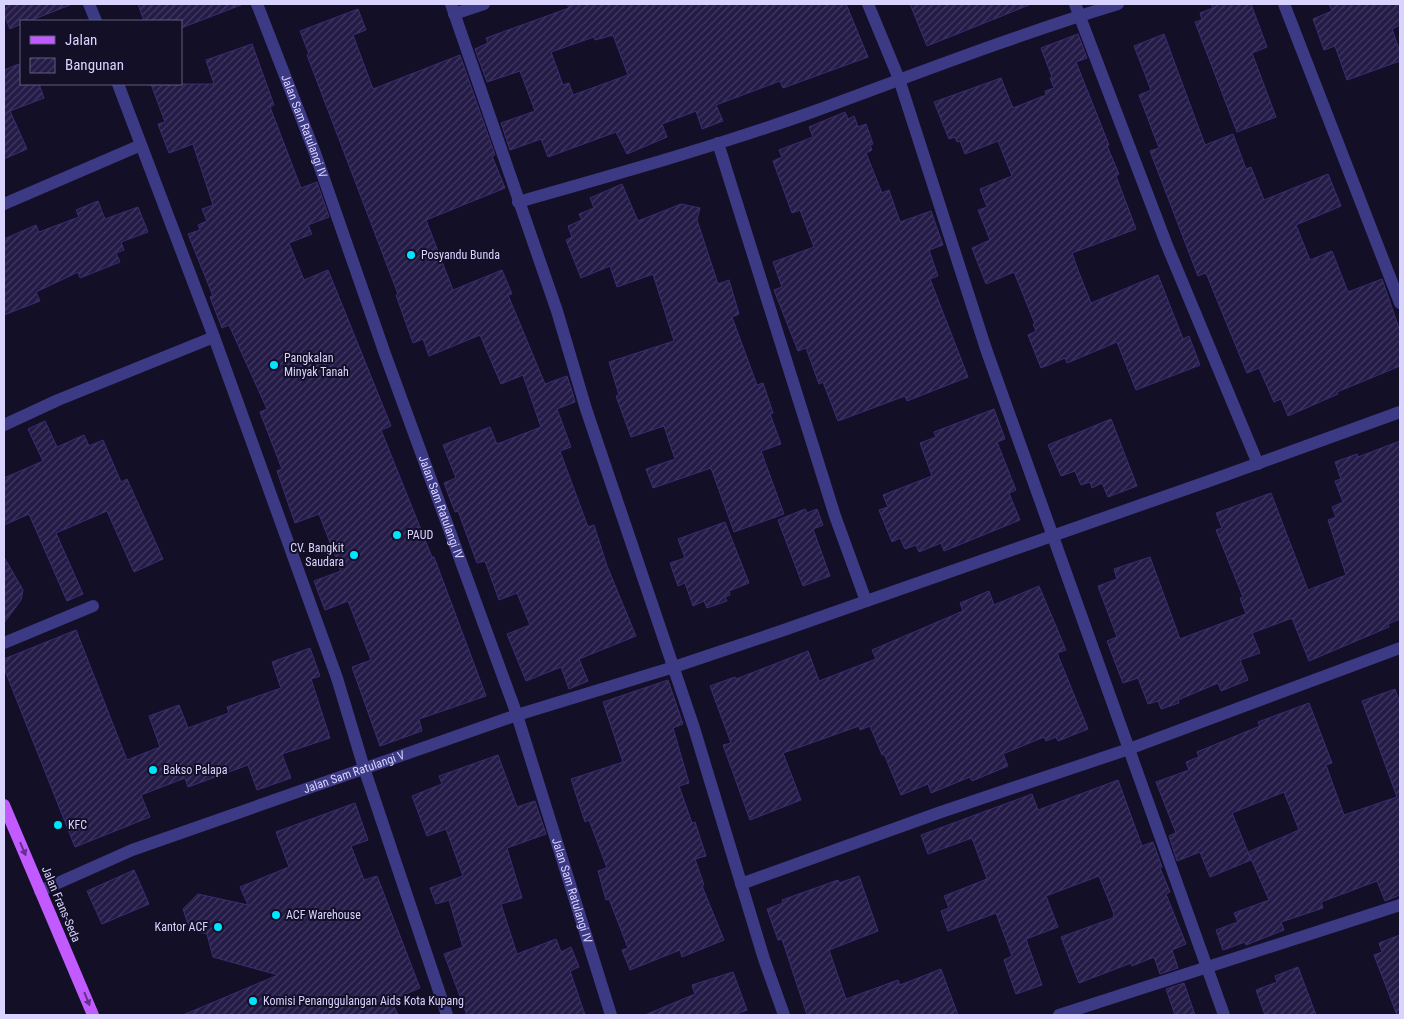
<svg xmlns="http://www.w3.org/2000/svg" width="1404" height="1019" font-family="'Roboto Condensed',sans-serif">
	<defs>
		<pattern id="building-hatch" width="6" height="6" patternUnits="userSpaceOnUse" patternTransform="scale(1.25)"><rect width="6" height="6" fill="#241b47"/><path d="M-1 1l2-2M0 6l6-6M5 7l2-2" fill="none" stroke="#433b63"/></pattern>
	</defs>
	<rect width="100%" height="100%" fill="#130f26"/>
	<path fill="url(#building-hatch)" stroke="#3b2d73" fill-rule="evenodd" d="M4,4H70V5L29,21H21V24L10,29L4,15Z
		M138,4H240L241,5L181,28V21H144Z
		M567,4H846L868,57L783,88L780,81L716,105L723,121L702,129L696,111L662,124L667,137L627,154L616,132L548,157L541,139L510,150L501,123L535,111L520,71L487,82L475,49L488,43L486,38L569,8ZM613,35L628,75L573,95L569,83L563,85L551,52L594,37L595,40Z
		M910,4H1029V5L927,46Z
		M1211,4H1251L1267,47L1252,53L1276,117L1237,132L1195,22L1202,20L1200,13L1213,8Z
		M1329,4H1400V25L1392,29L1400,52V61L1347,80L1335,46L1324,50L1313,19L1332,11Z
		M358,9L366,30L353,35L373,89L460,55L495,155L492,156L505,188L426,220L453,290L502,270L512,294L508,295L545,384L567,376L572,391L575,402L557,409L571,447L560,451L588,527L594,525L607,566L636,636L579,659L588,681L569,689L561,667L526,681L507,634L530,625L517,593L499,600L485,561L477,563L458,511L455,512L444,483L456,478L443,445L490,427L497,444L541,427L523,375L501,384L480,335L429,356L423,339L413,343L396,295L398,294L307,55L309,54L300,31Z
		M1078,34L1087,58L1076,62L1109,145L1107,146L1119,174L1116,176L1136,229L1072,253L1078,270L1091,303L1158,275L1183,339L1189,336L1200,365L1136,390L1117,342L1067,363L1065,358L1041,368L1028,335L1036,331L1033,324H1035L1014,272L986,284L972,248L990,240L978,210L987,207L980,189L1012,176L998,141L965,154L960,141L957,142L955,137L949,139L934,102L1001,78L1013,108L1046,95L1045,91L1054,88L1050,78L1052,77L1041,48Z
		M1164,34L1205,145L1233,134L1246,169L1251,167L1264,200L1328,174L1341,206L1296,225L1310,260L1332,251L1348,292L1382,279L1400,331V366L1337,392L1338,394L1288,416L1281,399L1274,402L1259,368L1247,373L1206,273L1198,276L1150,151L1159,148L1139,95L1151,90L1134,46Z
		M252,44L274,105L270,107L301,188L317,182L329,217L308,225L312,234L289,243L304,280L328,270L391,426L381,430L432,557H434L486,696L419,719L422,731L380,746L352,667L371,660L348,601L325,610L314,581L341,571L319,514L295,523L277,471L282,469L260,412L267,409L229,325L222,328L210,297L213,296L188,234L200,230L198,225L207,221L202,209L213,205L193,144L169,153L158,124L165,122L151,84H214L206,60Z
		M19,64L21,84H39L44,98L10,111L27,149L4,159V70Z
		M845,112L848,119L854,116L858,127L866,124L873,144L870,145L872,150L866,153L882,193L889,190L900,222L931,211L943,245L929,250L938,276L930,279L968,377L907,401L905,396L838,421L823,382L819,384L806,348L798,351L774,290L782,287L773,262L814,247L800,210L792,213L773,161L782,157L779,150L813,137L809,127Z
		M622,184L638,221L681,204L700,208L697,220L718,284L729,280L739,314L732,317L757,385L763,383L773,413L770,414L781,444L761,451L784,514L734,532L711,468L653,488L646,469L675,459L664,426L631,437L616,396L619,395L609,362L674,341L653,274L617,287L610,266L581,278L566,240L572,237L568,226L582,220L579,214L594,208L590,198Z
		M98,201L105,219L138,207L148,232L121,242L124,250L116,253L120,262L80,278L78,272L36,292L40,301L4,315V239L36,225L39,232L79,217L76,210Z
		M994,409L1005,439L997,442L1016,490L1009,493L1020,520L944,551L941,543L919,552L916,545L905,549L900,538L892,542L879,510L888,507L883,495L932,476L920,443L936,437L934,432Z
		M1111,419L1137,486L1108,497L1102,483L1092,488L1090,482L1081,485L1075,471L1061,476L1048,445Z
		M45,421L57,447L84,435L89,446L103,440L121,482L127,479L163,559L134,572L107,511L56,533L83,594L67,601L29,514L4,525V478L43,461L28,429Z
		M1400,441V619L1388,624L1389,627L1309,661L1292,618L1252,633L1260,653L1240,660L1248,680L1221,691L1218,683L1178,700L1179,703L1161,709L1158,701L1148,704L1138,678L1123,683L1107,641L1117,637L1098,586L1117,579L1114,569L1150,557L1180,639L1246,614L1240,598L1243,597L1216,530L1222,528L1216,513L1271,493L1308,590L1346,575L1328,520L1336,517L1332,507L1343,502L1335,481L1341,479L1335,462L1357,454L1358,457Z
		M805,509L807,513L817,509L823,525L813,529L830,576L803,586L778,520Z
		M725,522L749,583L729,591L730,595L725,597L727,601L707,608L704,601L693,606L685,583L678,586L670,563L685,558L678,539Z
		M4,557L23,590L21,600L4,623Z
		M1039,586L1066,650L1057,653L1088,729L1058,741L1056,737L1046,741L1044,737L1003,754L1008,766L972,781L970,777L931,793L928,784L901,795L884,754L882,755L870,726L860,730L859,726L783,753L801,800L750,820L723,745L731,743L710,686L735,677L736,679L808,651L819,681L876,659L872,650L963,611L960,603L989,591L994,605Z
		M76,630L127,760L160,747L149,716L179,705L188,728L229,713L227,707L281,688L272,662L310,648L320,676L311,679L330,738L282,754L291,778L257,790L248,765L188,787L185,778L141,795L150,817L75,847L4,668V659Z
		M668,680L683,724L673,728L689,783L679,786L692,823L695,822L706,856L695,859L704,885L702,886L724,940L682,957L680,950L630,970L622,950L628,948L609,899L606,900L598,871L607,868L589,820L585,822L571,779L623,762L603,702Z
		M1395,689L1400,703V895L1385,901L1377,881L1321,902L1323,908L1281,922L1284,930L1246,945L1245,942L1223,950L1216,930L1238,922L1234,913L1269,900L1248,852L1299,830L1284,792L1232,813L1251,860L1210,877L1200,852L1177,861L1169,836L1176,833L1156,782L1189,770L1186,762L1199,757L1197,752L1260,726L1258,722L1309,703L1332,763L1326,765L1344,815L1397,797L1362,701Z
		M498,755L517,807L535,801L546,834L507,848L522,898L501,904L517,954L556,939L561,952L571,947L579,967L570,971L585,1015H467L444,954L463,947L449,900L436,904L430,888L463,876L446,829L427,836L412,796L442,784L439,776Z
		M1118,780L1142,846L1153,842L1162,867L1160,868L1170,892L1166,894L1186,944L1172,950L1178,968L1160,974L1154,957L1132,966L1131,963L1079,983L1061,937L1113,918L1114,914L1099,876L1046,896L1058,927L1026,939L1042,985L1016,994L1004,960L1012,956L996,913L948,931L941,911L949,908L944,896L987,879L972,838L928,854L921,835L1032,794L1038,810Z
		M355,803L368,840L351,846L364,880L377,876L420,988L391,1000L398,1015H183L278,975L213,957L207,934L190,930L183,909L198,894L248,905L240,887L289,867L276,832Z
		M134,870L149,904L102,924L87,891Z
		M859,876L878,931L829,950L846,999L898,980L900,985L941,969L958,1015H807L782,939L778,940L767,909L783,903L782,900L838,880L839,883Z
		M1400,935V1015H1397L1374,955L1382,952L1379,943Z
		M1298,967L1316,1015H1265L1256,990L1277,982L1275,976Z
		M733,972L747,1010L733,1015H645L695,994L692,985Z
		M1184,983L1195,1015H1175L1166,989Z"/>
	<g fill="none" stroke-linecap="round" stroke-linejoin="round">
		<g stroke="#3d3a85" stroke-width="12">
			<path d="M89,4L96,21"/>
			<path id="s1" d="M257,4L315,153L385,354L517,715L611,1015"/>
			<path d="M451,4L557,311L586,409L694,728L764,959L784,1015"/>
			<path d="M868,4L899,79L986,349L1224,1015"/>
			<path d="M1075,4L1166,243L1258,464"/>
			<path d="M1284,4L1400,303"/>
			<path d="M454,14L484,4"/>
			<path d="M118,84L214,337L337,678L364,768L447,1015"/>
			<path d="M718,143L835,516L866,601"/>
			<path d="M518,202C617,174 717,146 815,111C916,74 1016,35 1118,4"/>
			<path d="M4,204L141,145"/>
			<path d="M4,425L58,400L214,337"/>
			<path d="M4,643L93,606"/>
			<path d="M741,884L941,812L1129,749L1400,648"/>
			<path id="s2" d="M40,891L132,850L517,715L674,667L781,631L1212,480L1400,412"/>
			<path d="M1059,1015L1400,905"/>
		</g>
		<path stroke="#c25bff" stroke-width="12" d="M4,805L93,1015"/>
	</g>
	<defs><path id="oneway-solid" d="M-6-.8H1V-3.2L6.5 0L1 3.2V.8H-6Z" transform="scale(1.25)"/></defs>
	<g fill="#623188">
		<use href="#oneway-solid" transform="translate(23 849) rotate(67)"/>
		<use href="#oneway-solid" transform="translate(87 999) rotate(68)"/>
	</g>
	<g fill="#00e5ff" stroke="#130f26" stroke-width="2">
		<circle cx="411" cy="255" r="5"/>
		<circle cx="274" cy="365" r="5"/>
		<circle cx="397" cy="535" r="5"/>
		<circle cx="354" cy="555" r="5"/>
		<circle cx="153" cy="770" r="5"/>
		<circle cx="58" cy="825" r="5"/>
		<circle cx="276" cy="915" r="5"/>
		<circle cx="218" cy="927" r="5"/>
		<circle cx="253" cy="1001" r="5"/>
	</g>
	<g text-anchor="middle" stroke-width="4" stroke-linejoin="round" paint-order="stroke">
		<g font-size="12" fill="#d9d4ff" stroke="#130f26">
			<text dy="4" stroke="none"><textPath href="#s1" startOffset="131">Jalan Sam Ratulangi IV</textPath></text>
			<text dy="4" stroke="none"><textPath href="#s1" startOffset="536">Jalan Sam Ratulangi IV</textPath></text>
			<text dy="4" stroke="none"><textPath href="#s2" startOffset="336">Jalan Sam Ratulangi V</textPath></text>
			<text dy="4" stroke="none"><textPath href="#s1" startOffset="941">Jalan Sam Ratulangi IV</textPath></text>
			<text transform="translate(61 904) rotate(67)" y="4">Jalan Frans-Seda</text>
		</g>
		<g font-size="12" fill="#d9d4ff" stroke="#130f26" text-anchor="start">
			<text x="421" y="259">Posyandu Bunda</text>
			<text x="284" y="362">Pangkalan<tspan x="284" dy="14">Minyak Tanah</tspan></text>
			<text x="407" y="539">PAUD</text>
			<text x="344" y="552" text-anchor="end">CV. Bangkit<tspan x="344" dy="14">Saudara</tspan></text>
			<text x="163" y="774">Bakso Palapa</text>
			<text x="68" y="829">KFC</text>
			<text x="286" y="919">ACF Warehouse</text>
			<text x="208" y="931" text-anchor="end">Kantor ACF</text>
			<text x="263" y="1005">Komisi Penanggulangan Aids Kota Kupang</text>
		</g>
	</g>
	<rect width="1404" height="1019" fill="none" stroke="#d9d4ff" stroke-width="10"/>
	<rect x="20" y="20" width="162" height="65" fill="#130f26" stroke="#625e7d"/>
	<rect x="30" y="36" width="25" height="8" fill="#c25bff" stroke="#625e7d"/>
	<text x="65" y="45" font-size="15" fill="#d9d4ff">Jalan</text>
	<rect x="30" y="58" width="25" height="15" fill="url(#building-hatch)" stroke="#625e7d"/>
	<text x="65" y="70" font-size="15" fill="#d9d4ff">Bangunan</text>
</svg>
